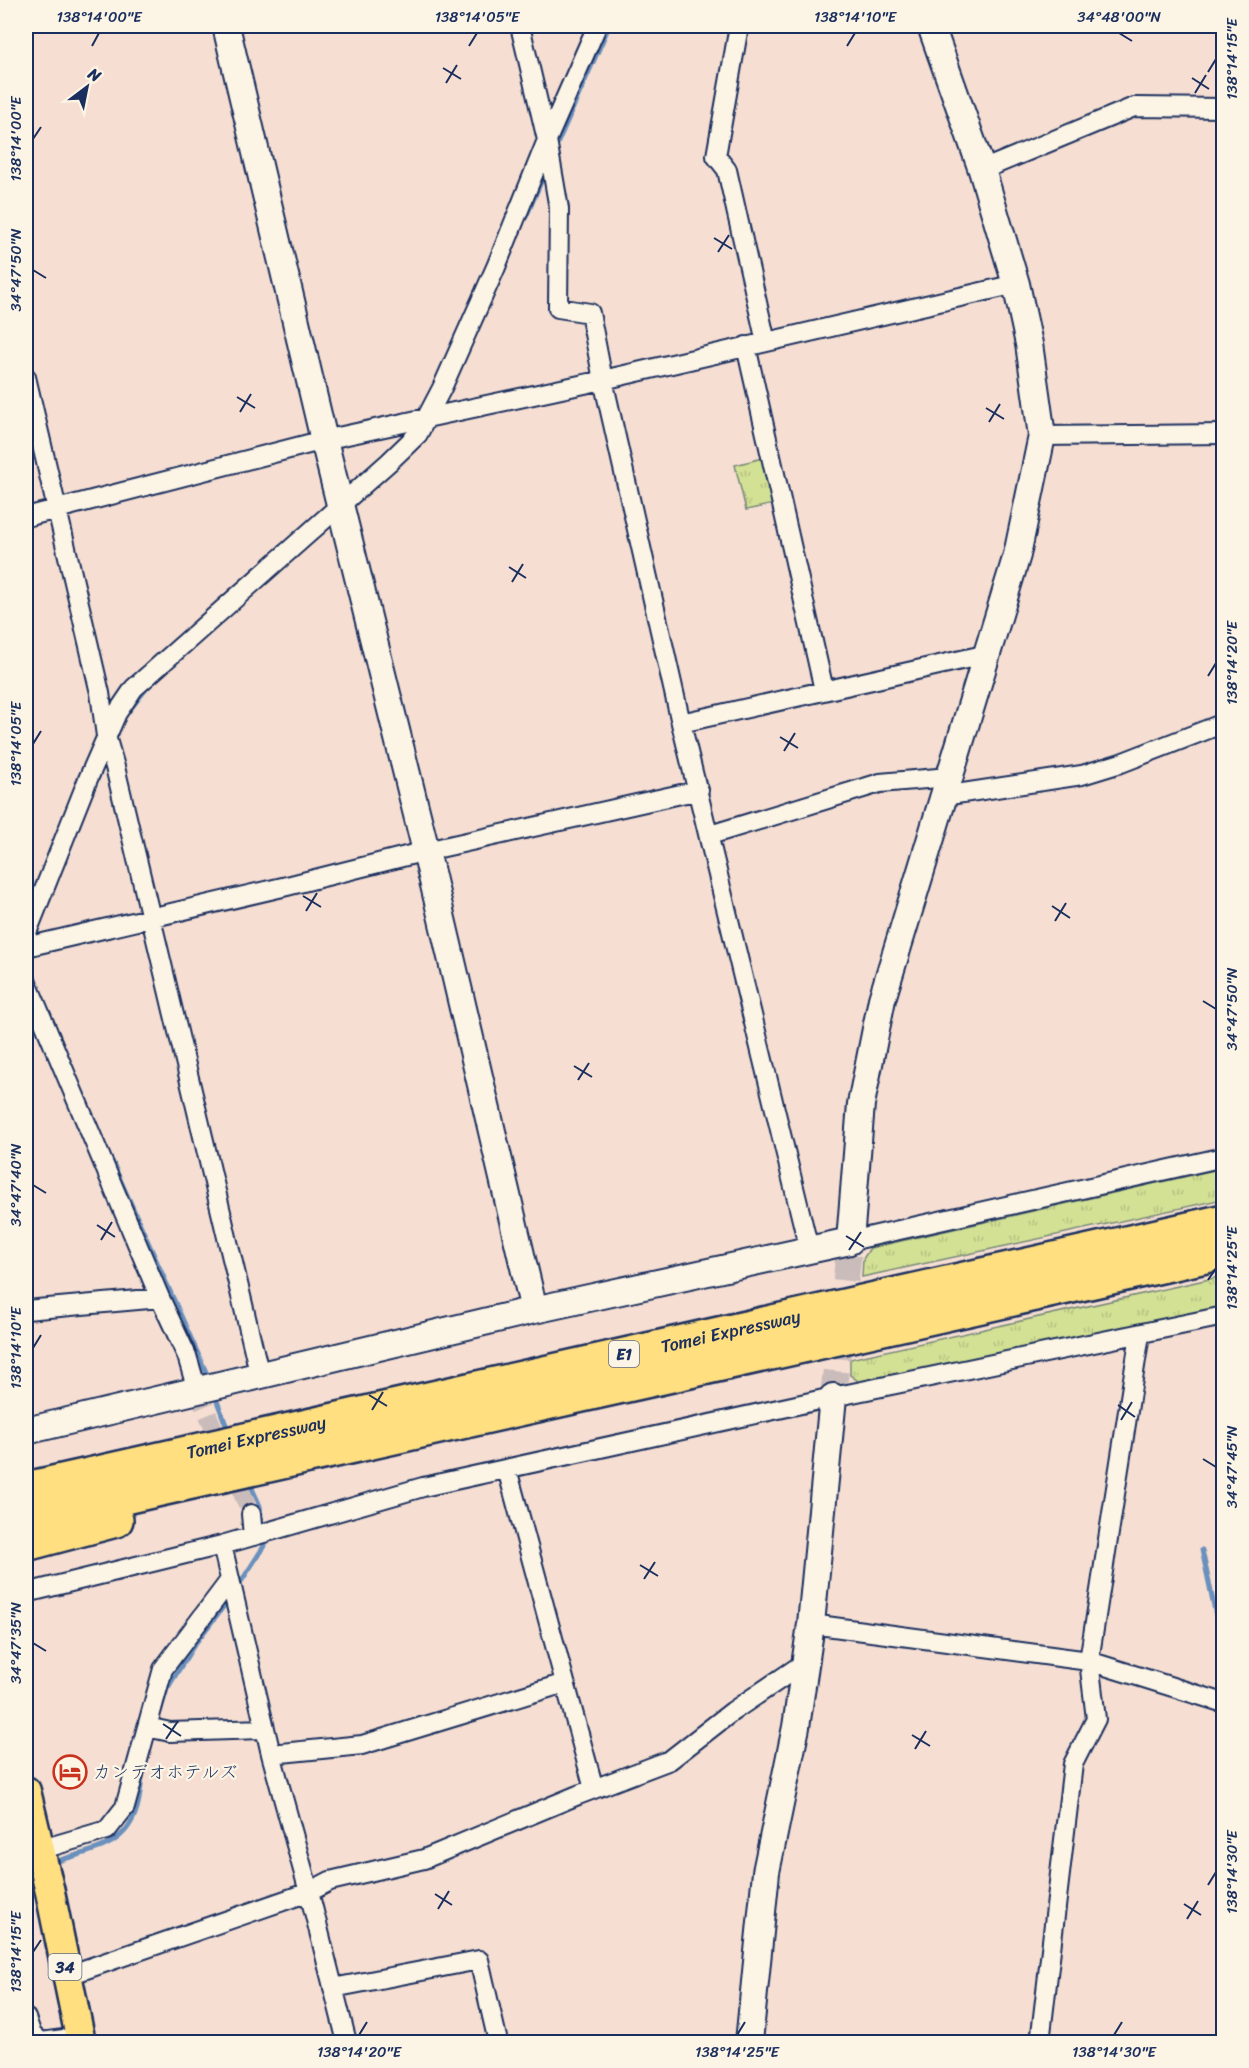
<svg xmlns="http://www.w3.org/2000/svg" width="1249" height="2068" font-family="Sriracha,'Klee One',sans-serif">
	<defs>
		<pattern id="grass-tufts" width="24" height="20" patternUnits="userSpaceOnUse" patternTransform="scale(1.5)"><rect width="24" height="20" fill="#d3e194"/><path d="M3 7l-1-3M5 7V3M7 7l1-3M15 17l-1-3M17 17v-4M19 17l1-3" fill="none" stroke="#b5c182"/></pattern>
	</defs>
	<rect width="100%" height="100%" fill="#f6dfd2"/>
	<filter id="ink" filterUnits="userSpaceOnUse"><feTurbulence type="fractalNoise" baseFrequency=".0167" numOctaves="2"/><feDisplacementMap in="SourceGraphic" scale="12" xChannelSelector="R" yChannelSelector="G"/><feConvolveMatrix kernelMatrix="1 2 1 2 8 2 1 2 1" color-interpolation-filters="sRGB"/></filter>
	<g filter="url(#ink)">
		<path fill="url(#grass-tufts)" stroke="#778879" stroke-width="1.5" d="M763,458L774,504L746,510L735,465Z
			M1223,1168V1199L862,1277L863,1259L870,1248Z
			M1223,1276V1307L864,1385L850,1375V1359Z"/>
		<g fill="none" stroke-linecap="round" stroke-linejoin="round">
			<path stroke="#6b90bd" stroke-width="5" d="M554,151L609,26
				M526,217L546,170
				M132,707L146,689
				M32,948L31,973L33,977
				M111,1159L210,1381
				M214,1393L226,1425
				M1202,1550L1224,1653
				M237,1588L264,1546L260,1506L251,1486
				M160,1712L167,1689L194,1645L230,1598
				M52,1863C87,1850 125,1850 137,1808C140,1798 141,1786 142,1776"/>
			<path stroke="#cabcbb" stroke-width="18" stroke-dasharray="18 9" stroke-linecap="butt" d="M197,1390L251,1514"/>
			<path stroke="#cabcbb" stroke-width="26" stroke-dasharray="26 13" stroke-linecap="butt" d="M833,1397L850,1241"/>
			<defs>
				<path id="street" d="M520,26L547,140L559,209L558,308L590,313L603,380L681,723L809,1249
					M739,26L716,156L727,170L766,342
					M982,170L1134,107L1224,108
					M746,346L824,690
					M26,377L100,693L106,736L115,767L260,1376
					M1042,436L1224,434
					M26,517L324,440L603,380L1016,284
					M681,723L988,654
					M943,796L1082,775L1121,763L1224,723
					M710,835L880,783L949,777
					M26,935L88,779L117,713L134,688L389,462L418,434L442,388L496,267L547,140L597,26
					M26,947L287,886L426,851L699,790
					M26,980L160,1298L187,1356L197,1390
					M850,1241L1224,1157
					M26,1310L160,1298
					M507,1469L594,1789
					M251,1514L253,1536
					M222,1545L271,1754L309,1892L347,2042
					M26,1593L222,1545L423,1487L833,1397L1224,1316
					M811,1624L1089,1661L1224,1703
					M147,1727L170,1732L265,1729
					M271,1754L362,1745L565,1683
					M39,1850L107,1830L125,1807L163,1669L230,1580
					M66,1976L309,1892L330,1881L424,1859L578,1795L670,1760L733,1711L804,1663
					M333,1988L479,1960L498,2042
					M26,2018L32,2035L41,2042L79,2037
					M1040,2042L1073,1764L1096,1719L1089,1661L1140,1334"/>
				<path id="secondary" d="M226,26L324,440L426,851L534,1310
					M26,1431L534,1310L850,1241L861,1104L882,999L1017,555L1042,436L1029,344L1016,284L982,170L931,26
					M749,2042L766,1872L796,1727L811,1624L833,1397"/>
				<path id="primary" d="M26,1791L50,1892L81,2042"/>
				<g id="highway">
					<path id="s1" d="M26,1489L1224,1221"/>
					<path d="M26,1519L1224,1252"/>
					<path d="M26,1544L116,1520"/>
				</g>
			</defs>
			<use href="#street" stroke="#1b2f5e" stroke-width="22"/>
			<use href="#secondary" stroke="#1b2f5e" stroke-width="30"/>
			<use href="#primary" stroke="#1b2f5e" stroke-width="33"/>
			<use href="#highway" stroke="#1b2f5e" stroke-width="38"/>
			<use href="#street" stroke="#fcf5e5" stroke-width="18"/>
			<use href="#secondary" stroke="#fcf5e5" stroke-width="26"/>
			<use href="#primary" stroke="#ffdf80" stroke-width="28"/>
			<use href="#highway" stroke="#ffdf80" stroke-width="33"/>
		</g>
	</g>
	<path fill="none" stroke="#1b2f5e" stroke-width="2" d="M1119,33L1132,41M92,46L99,33M469,46L477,33M847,46L855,33M443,68L461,79M1208,72L1216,59M1192,78L1209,89M446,83L457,65M1195,93L1206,75M33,139L41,127M714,238L732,249M718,252L729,235M33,270L46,278M237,397L255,408M986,408L1004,419M240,412L251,394M989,422L1000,404M509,567L526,578M512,582L523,564M1208,676L1216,663M780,737L798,748M33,744L41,731M784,751L795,733M303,896L321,907M1052,906L1070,918M306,911L317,893M1055,921L1066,903M1203,1001L1216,1009M574,1066L592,1077M578,1080L589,1063M33,1185L46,1193M97,1225L115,1237M846,1236L864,1247M101,1240L112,1222M849,1250L861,1232M1208,1280L1216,1268M33,1348L41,1335M369,1395L387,1406M1118,1405L1135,1417M372,1410L383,1392M1121,1420L1132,1402M1203,1459L1216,1467M640,1565L658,1576M644,1579L655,1562M33,1643L46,1651M163,1724L181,1736M912,1735L930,1746M166,1739L178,1721M915,1749L926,1731M1208,1885L1216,1872M435,1894L452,1905M1184,1904L1201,1915M438,1909L449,1891M1187,1919L1198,1901M33,1952L41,1940M359,2035L367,2022M737,2035L745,2022M1114,2035L1122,2022"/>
	<defs>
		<symbol id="hotel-ring" viewBox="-11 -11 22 22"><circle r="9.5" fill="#fcf5e5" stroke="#c8321e" stroke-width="1.5"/><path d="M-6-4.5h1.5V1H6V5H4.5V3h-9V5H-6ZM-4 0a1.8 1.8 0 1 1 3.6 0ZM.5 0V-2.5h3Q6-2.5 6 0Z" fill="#c8321e"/></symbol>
	</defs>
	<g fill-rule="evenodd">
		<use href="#hotel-ring" x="51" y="1753" width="38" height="38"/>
	</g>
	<g text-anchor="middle" stroke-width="4.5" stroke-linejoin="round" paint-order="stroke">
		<g fill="#fcf5e5" stroke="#5e6a86" stroke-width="1.5">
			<rect x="609" y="1341" width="30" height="26" rx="4.5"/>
			<rect x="48.5" y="1954" width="33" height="26" rx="4.5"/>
		</g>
		<g font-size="16" font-weight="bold" fill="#1b2f5e">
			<text x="624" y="1360">E1</text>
			<text x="65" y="1973">34</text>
		</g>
		<g font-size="18" fill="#1b2f5e" stroke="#fcf5e5">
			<text dy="6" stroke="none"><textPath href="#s1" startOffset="722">Tomei Expressway</textPath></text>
			<text dy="6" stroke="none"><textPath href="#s1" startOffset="236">Tomei Expressway</textPath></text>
		</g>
		<g font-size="18" fill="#1b2f5e" stroke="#fcf5e5" text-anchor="start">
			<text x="93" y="1778">カンデオホテルズ</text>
		</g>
	</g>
	<rect width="1249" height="2068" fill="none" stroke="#fcf5e5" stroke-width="66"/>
	<g transform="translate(87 87) rotate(32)" stroke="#fcf5e5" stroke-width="4.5" paint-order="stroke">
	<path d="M0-4.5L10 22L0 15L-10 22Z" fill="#1b2f5e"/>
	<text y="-9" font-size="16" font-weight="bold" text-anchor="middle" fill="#1b2f5e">N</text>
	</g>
	<rect x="33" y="33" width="1183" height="2002" fill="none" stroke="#1b2f5e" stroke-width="2"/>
	<g font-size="15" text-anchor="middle" fill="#1b2f5e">
		<text x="99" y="22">138°14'00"E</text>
		<text x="477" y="22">138°14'05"E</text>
		<text x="855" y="22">138°14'10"E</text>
		<text x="1119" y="22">34°48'00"N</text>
		<text transform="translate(1232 59) rotate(-90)" y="5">138°14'15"E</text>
		<text transform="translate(16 139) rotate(-90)" y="5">138°14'00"E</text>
		<text transform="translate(16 270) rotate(-90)" y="5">34°47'50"N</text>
		<text transform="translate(1232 663) rotate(-90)" y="5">138°14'20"E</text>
		<text transform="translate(16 744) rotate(-90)" y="5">138°14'05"E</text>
		<text transform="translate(1232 1009) rotate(-90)" y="5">34°47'50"N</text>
		<text transform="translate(16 1185) rotate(-90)" y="5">34°47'40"N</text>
		<text transform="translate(1232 1268) rotate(-90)" y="5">138°14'25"E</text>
		<text transform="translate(16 1348) rotate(-90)" y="5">138°14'10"E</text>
		<text transform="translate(1232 1467) rotate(-90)" y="5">34°47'45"N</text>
		<text transform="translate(16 1643) rotate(-90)" y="5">34°47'35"N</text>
		<text transform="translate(1232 1872) rotate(-90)" y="5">138°14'30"E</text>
		<text transform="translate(16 1952) rotate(-90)" y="5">138°14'15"E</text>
		<text x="359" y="2057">138°14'20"E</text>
		<text x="737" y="2057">138°14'25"E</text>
		<text x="1114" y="2057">138°14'30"E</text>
	</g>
</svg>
